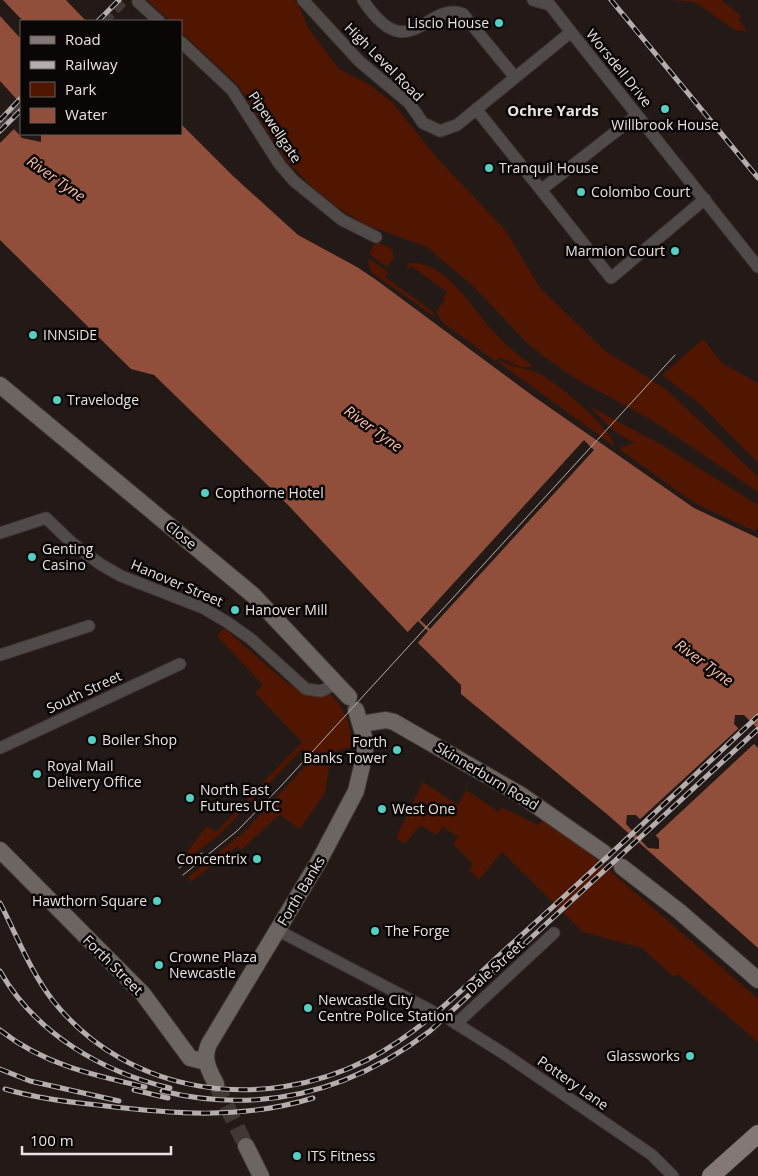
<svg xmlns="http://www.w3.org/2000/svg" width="758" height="1176" font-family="'Open Sans',sans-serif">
	<rect width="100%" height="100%" fill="#231a17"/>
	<path fill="#511602" d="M147,0H294L298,4L309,29L339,69L368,84L392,102L438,159L506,231L540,288L604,350L667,390L758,477V492L653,421L573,377L543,356L526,342L474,287L427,247L367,225L338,208L310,185L286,160L238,85L181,32V21H170Z
		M672,0H721L741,16L739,20L747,31L735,30L695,2Z
		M376,242L392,249L394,258L387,267L369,254Z
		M368,258L388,272L385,277L433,312L435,317L371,272Z
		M410,263C445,261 470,305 491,329C503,342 516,355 532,365L530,367H521L500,358L495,361L442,322L436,312L445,300L443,298L447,292L411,266L408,269L407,266Z
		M703,339L722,363L758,383V463L702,406L662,375Z
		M500,361C512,366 521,368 533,371C547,373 617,433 614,446L498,362Z
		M589,406L662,445L758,505V528L754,531L696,504L620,450L622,447L634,443L614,431Z
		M224,628L287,683L304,693L330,694C346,708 350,726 353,746L331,753L325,793L300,829L279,815L241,850L237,846L191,882L188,877L244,832L312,759L302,749L219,835L181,864L180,861L207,826L216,832L302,742L255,693L263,685L217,636Z
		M423,782L458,805L466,790L499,812L501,807L538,825L545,817L615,875L758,999V1042L678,974L674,977L642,948L583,932L502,852L479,880L469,870L473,864L453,844L458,837L443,827L436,835L420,825L405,844L396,838Z"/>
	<path fill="#914f3b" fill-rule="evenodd" d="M3,0H66L86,21H23Z
		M0,16L21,39V104L0,81Z
		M0,114L22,137L41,141V134H181V124L233,176L298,235L357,267L375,279L533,396L694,508L758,538V729L744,715H735L734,724L758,748V948L608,815L461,694V685L418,643L288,505L154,375L131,369L0,240ZM627,815H636L659,839V849L648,848L626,824Z"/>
	<path fill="#231a17" d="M0,112L23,135L38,139L39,134H41V142L22,138L14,129L0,143Z
		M584,440L594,450L430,629L420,620Z
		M418,621L428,631L416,645L406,634Z
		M740,727L755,743L654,837L638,821Z"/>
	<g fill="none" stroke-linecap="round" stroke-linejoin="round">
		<path stroke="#413835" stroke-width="11" stroke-dasharray="11 5.5" stroke-linecap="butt" d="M103,21L124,0
			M0,126L21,104
			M432,1011L452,1021"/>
		<path stroke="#413835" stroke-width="16" stroke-dasharray="16 8" stroke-linecap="butt" d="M216,1084L246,1146"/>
		<defs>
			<path id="street" d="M303,0L359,61L409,103L423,123L440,131L457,125L571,32L758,267
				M363,0C409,70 427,0 463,14L514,76
				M533,0L550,5L571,32
				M138,2L159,21
				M181,42L232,90L280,165L294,181L342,220L376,237
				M476,109L541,190L637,115
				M541,190L611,278L705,199
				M0,533L46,518L72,543L100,564L121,576L203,608L227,622L251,639L306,689L321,691L338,683
				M0,655L89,626
				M0,748L180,664
				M277,930L432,1011
				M452,1021L506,1055L652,1155L673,1176
				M456,1024L554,933"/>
			<path id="secondary" d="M0,385L253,595L349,697
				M361,724L386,720L394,722L521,795L604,853
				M0,850L143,994L190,1058L206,1062
				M622,867L680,912L758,980
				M216,1084C209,1070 202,1059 209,1044L319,861L356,791L365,753L364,737L356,710
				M246,1146L261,1176"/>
			<path id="primary" d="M711,1176L758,1134"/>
		</defs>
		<use href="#street" stroke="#3f3633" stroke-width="13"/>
		<use href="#secondary" stroke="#3f3633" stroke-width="18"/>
		<use href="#primary" stroke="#3f3633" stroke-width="19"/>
		<use href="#street" stroke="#504b49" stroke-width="11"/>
		<use href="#secondary" stroke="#6c6562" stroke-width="16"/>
		<use href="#primary" stroke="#837875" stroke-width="18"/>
		<path stroke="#b6aeac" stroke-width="1" d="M179,868L202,853
			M183,875L237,831L281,786L675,355"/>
		<defs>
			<path id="rail" d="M611,0L758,178
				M98,21L119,0
				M0,120L21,98
				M0,131L21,110
				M0,903C17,936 31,973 54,1002C130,1096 262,1113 367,1060C424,1031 469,982 516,940C598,867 678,791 758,716
				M0,971C35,1033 102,1072 170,1088
				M0,1030C43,1064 92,1075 145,1087
				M0,1069L30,1081L119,1101
				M5,1089C35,1098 67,1102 98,1105C171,1114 242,1120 313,1098
				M134,1090L168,1098
				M162,1091C261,1115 350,1092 430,1031L758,729"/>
		</defs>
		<use href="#rail" stroke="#b6aeac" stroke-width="5"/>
		<use href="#rail" stroke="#0a0605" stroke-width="3" stroke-dasharray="9" stroke-linecap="butt"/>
	</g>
	<g fill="#55cec4" stroke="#0a0605" stroke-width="2">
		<circle cx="499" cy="23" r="5"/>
		<circle cx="665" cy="109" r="5"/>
		<circle cx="489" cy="168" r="5"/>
		<circle cx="581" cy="192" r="5"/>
		<circle cx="675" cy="251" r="5"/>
		<circle cx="33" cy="335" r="5"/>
		<circle cx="57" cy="400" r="5"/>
		<circle cx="205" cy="493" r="5"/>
		<circle cx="32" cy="557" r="5"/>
		<circle cx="235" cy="610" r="5"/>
		<circle cx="92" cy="740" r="5"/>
		<circle cx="397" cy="750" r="5"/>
		<circle cx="37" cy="774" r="5"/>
		<circle cx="190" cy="798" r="5"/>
		<circle cx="382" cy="809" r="5"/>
		<circle cx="257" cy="859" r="5"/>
		<circle cx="157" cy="901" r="5"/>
		<circle cx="375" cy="931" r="5"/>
		<circle cx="159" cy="965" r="5"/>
		<circle cx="308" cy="1008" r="5"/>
		<circle cx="690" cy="1056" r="5"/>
		<circle cx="297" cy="1156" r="5"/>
	</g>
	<g text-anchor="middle" stroke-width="5" stroke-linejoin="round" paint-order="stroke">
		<g font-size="14" fill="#e9e2e0" stroke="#0a0605" text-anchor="start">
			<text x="489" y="28" text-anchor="end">Liscio House</text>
			<text x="665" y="130" text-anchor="middle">Willbrook House</text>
			<text x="499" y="173">Tranquil House</text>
			<text x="591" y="197">Colombo Court</text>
			<text x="665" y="256" text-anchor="end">Marmion Court</text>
			<text x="43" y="340">INNSiDE</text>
			<text x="67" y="405">Travelodge</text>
			<text x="215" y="498">Copthorne Hotel</text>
			<text x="42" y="554">Genting<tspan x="42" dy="16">Casino</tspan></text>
			<text x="245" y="615">Hanover Mill</text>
			<text x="102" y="745">Boiler Shop</text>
			<text x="387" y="747" text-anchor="end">Forth<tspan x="387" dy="16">Banks Tower</tspan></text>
			<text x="47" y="771">Royal Mail<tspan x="47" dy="16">Delivery Office</tspan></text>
			<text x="200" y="795">North East<tspan x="200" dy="16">Futures UTC</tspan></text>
			<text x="392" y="814">West One</text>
			<text x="247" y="864" text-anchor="end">Concentrix</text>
			<text x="147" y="906" text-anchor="end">Hawthorn Square</text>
			<text x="385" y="936">The Forge</text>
			<text x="169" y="962">Crowne Plaza<tspan x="169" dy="16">Newcastle</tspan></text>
			<text x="318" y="1005">Newcastle City<tspan x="318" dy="16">Centre Police Station</tspan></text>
			<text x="680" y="1061" text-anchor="end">Glassworks</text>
			<text x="307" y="1161">ITS Fitness</text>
		</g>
		<g font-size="14" fill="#e9e2e0" stroke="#0a0605">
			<text transform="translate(384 62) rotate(45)" y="5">High Level Road</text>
			<text transform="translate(619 68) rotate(51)" y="5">Worsdell Drive</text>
			<text transform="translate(275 127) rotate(56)" y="5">Pipewellgate</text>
			<text transform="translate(181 535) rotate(39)" y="5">Close</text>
			<text transform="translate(177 583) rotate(23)" y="5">Hanover Street</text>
			<text transform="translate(84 692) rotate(-25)" y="5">South Street</text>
			<text transform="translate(487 776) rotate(31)" y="5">Skinnerburn Road</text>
			<text transform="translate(301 891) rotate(-59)" y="5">Forth Banks</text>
			<text transform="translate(113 965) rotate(45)" y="5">Forth Street</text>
			<text transform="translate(495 967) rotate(-42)" y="5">Dale Street</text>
			<text transform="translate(573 1083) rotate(35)" y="5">Pottery Lane</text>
		</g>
		<g font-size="15" font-weight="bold" fill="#e9e2e0" stroke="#0a0605">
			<text x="553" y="116">Ochre Yards</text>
		</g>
		<g font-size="15" font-style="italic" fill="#f9bdaa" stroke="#0a0605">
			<text transform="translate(56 179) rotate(35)" y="5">River Tyne</text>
			<text transform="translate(373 429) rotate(36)" y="5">River Tyne</text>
			<text transform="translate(704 663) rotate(36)" y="5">River Tyne</text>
		</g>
	</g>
	<rect x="20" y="20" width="162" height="115" fill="#0a0605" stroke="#635e5d"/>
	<rect x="30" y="36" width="25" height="8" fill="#837875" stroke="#635e5d"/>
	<text x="65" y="45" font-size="15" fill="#e9e2e0">Road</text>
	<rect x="30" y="61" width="25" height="8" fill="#b6aeac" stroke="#635e5d"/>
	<text x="65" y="70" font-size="15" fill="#e9e2e0">Railway</text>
	<rect x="30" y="82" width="25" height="15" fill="#511602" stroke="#635e5d"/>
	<text x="65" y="95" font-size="15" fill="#e9e2e0">Park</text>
	<rect x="30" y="108" width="25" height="15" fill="#914f3b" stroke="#635e5d"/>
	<text x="65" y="120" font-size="15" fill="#e9e2e0">Water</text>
	<path d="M22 1146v8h149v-8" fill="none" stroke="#e9e2e0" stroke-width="2.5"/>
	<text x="30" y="1146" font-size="15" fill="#e9e2e0" stroke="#0a0605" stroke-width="4" paint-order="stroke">100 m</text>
</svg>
